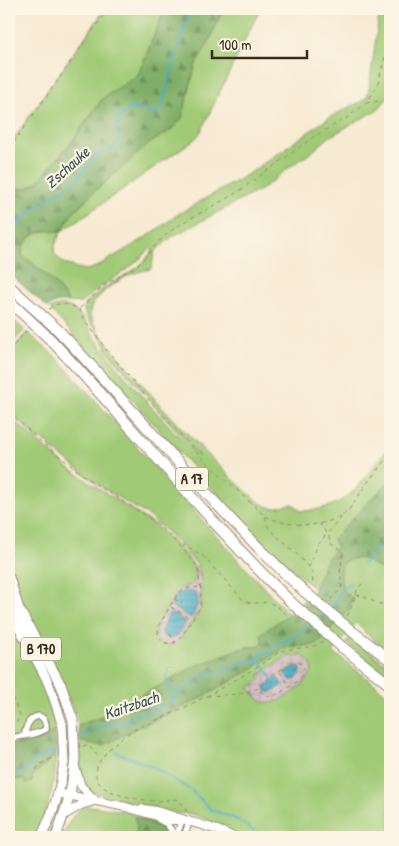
<svg xmlns="http://www.w3.org/2000/svg" width="399" height="846" font-family="'Patrick Hand',sans-serif">
	<defs>
		<pattern id="industrial-grid" width="8" height="8" patternUnits="userSpaceOnUse" patternTransform="scale(1.25)"><rect width="8" height="8" fill="#d2bec2"/><path d="M0 4h8M4 0v8" fill="none" stroke="#b5a3a6"/></pattern>
		<pattern id="forest-firs" width="22" height="20" patternUnits="userSpaceOnUse" patternTransform="scale(1.25)"><rect width="22" height="20" fill="#80ae67"/><path d="M5 1l3.5 6h-7zM16 11l3.5 6h-7z" fill="#6a8e54"/></pattern>
		<pattern id="water-rules" width="6" height="5" patternUnits="userSpaceOnUse" patternTransform="scale(1.25)"><rect width="6" height="5" fill="#45abc4"/><path d="M0 2.5h6" fill="none" stroke="#3b8b9f"/></pattern>
	</defs>
	<rect width="100%" height="100%" fill="#fcf5e5"/>
	<filter id="ink" filterUnits="userSpaceOnUse"><feTurbulence type="fractalNoise" baseFrequency=".02" numOctaves="2"/><feDisplacementMap in="SourceGraphic" scale="10" xChannelSelector="R" yChannelSelector="G"/><feConvolveMatrix kernelMatrix="1 2 1 2 8 2 1 2 1" color-interpolation-filters="sRGB"/></filter>
	<filter id="wash" filterUnits="userSpaceOnUse"><feTurbulence type="fractalNoise" baseFrequency=".0096" numOctaves="4" result="noise"/><feDisplacementMap in="SourceGraphic" scale="20" xChannelSelector="R" yChannelSelector="G"/><feGaussianBlur stdDeviation="1.12" result="paint"/><feColorMatrix in="noise" values="0 0 0 0 0 0 0 0 0 0 0 0 0 0 0 0 0 1.4 0 .05"/><feComposite in="paint" operator="in"/></filter>
	<g filter="url(#wash)">
		<rect width="100%" height="100%" fill="#f7ead2"/>
		<path fill="url(#industrial-grid)" d="M203,561L209,595L182,643L165,654L158,646L150,627L189,570Z
			M302,654L312,665L313,673L307,682L276,703L269,704L254,696L249,688L261,679L259,675L286,657Z"/>
		<path fill="#a0ca76" stroke="#6e7a4a" fill-rule="evenodd" d="M105,9H165L138,75L103,98L73,140L38,182L25,189L11,186L9,182V145Z
			M223,9H260L200,133L195,139L61,232L55,245L54,253L59,259L65,264L77,268L87,270L96,267L145,238L180,213L250,173L330,117L360,102L367,97L369,88L380,9H390V92L386,100L377,110L329,137L312,152L291,166L262,189L173,236L155,251L151,269C145,270 138,272 132,274C119,279 89,299 90,314C91,337 236,488 262,504C273,511 280,506 291,504L296,506L300,511C352,510 360,480 390,447V480L333,539L337,547L326,560L315,589L258,538L226,504L50,309C58,305 67,304 75,310C82,315 96,341 104,350C133,387 165,423 198,456H199L105,348L107,347L86,317C85,315 84,311 84,309C87,295 126,276 138,267C144,262 149,256 153,249L151,247C132,271 103,282 81,303L69,302L52,280L31,262L22,256C22,235 45,227 61,232L73,212L97,189L150,143L171,130L182,118L195,66L209,42Z
			M9,316L24,330L9,347Z
			M27,332L59,360L249,572L289,614L261,634L264,642L257,647H246L220,656L143,694L111,713L78,726L77,717L23,607L9,567V416L67,467L156,526L184,553L194,566L196,577L194,581L189,585L179,589L158,622L155,633L156,638L163,645V647L165,645L176,644L180,640L201,608V581L198,566L173,537L147,515L103,488L49,447L50,445L48,443H45L40,437L39,439L35,436L9,411V354Z
			M390,555V652L363,631L364,630L356,623L333,652L376,685L390,698V837H242L230,830V828L192,814L176,813L93,792C78,785 81,775 80,760L81,759L80,741L103,746C133,728 167,715 199,699C227,684 254,668 281,650L290,647L312,645L348,611L352,598L341,589L342,585L340,573L343,562C359,554 366,560 380,569ZM302,655C305,658 311,662 312,666C316,679 281,703 271,703C261,704 254,695 249,688L261,679L259,675L286,657Z
			M9,619L44,687L56,730L46,738L9,745V717L10,718L11,706H9Z
			M350,637L390,667V679L346,643Z
			M57,753C55,783 48,810 35,837H14V836L9,833V780C35,778 39,770 57,753Z
			M61,801L64,803V805L50,837H46Z
			M89,806L119,810L151,821L160,824L167,830L171,837H62C69,823 73,809 89,806Z"/>
		<path fill="url(#forest-firs)" stroke="#5e6c42" d="M165,9H223L209,42L195,66L182,118L171,130L150,143L97,189L73,212L61,232C44,227 21,235 22,256L31,262L52,280L69,302C61,302 54,301 48,308L9,273V182L11,186L25,189L38,182L73,140L103,98L138,75Z
			M390,480V555L380,569C366,560 359,554 343,562L340,573L342,585L341,589L352,598L348,611L320,642L313,645L290,647L281,650C254,668 227,684 199,699C167,715 133,728 103,746L80,741L78,726L111,713L195,666L246,647H257L263,642L261,634L288,615L313,592L326,560L337,547L333,539Z
			M55,730L57,753L33,775L32,782L26,783L23,779L9,780V745L46,738Z
			M134,817C146,822 162,824 166,837H136L137,826Z"/>
		<path fill="url(#water-rules)" stroke="#406a71" d="M185,591C206,591 197,608 191,618L171,606L178,594Z
			M170,612L186,622L177,636L169,639L164,636L161,631Z
			M295,666L301,668C303,675 296,678 291,681L284,672Z
			M277,677L283,685L272,692H267L265,686Z"/>
		<g fill="none" stroke-linecap="round" stroke-linejoin="round">
			<path stroke="#45abc4" stroke-width="2" d="M9,236L28,214L45,200L71,184L100,153L114,148L119,142L116,131L118,117L125,114L129,108L133,106L135,110L145,109L151,115L156,114L161,109L184,27L192,9
				M363,564L376,548L382,547L384,541L389,539L390,533
				M331,609L339,594L350,583
				M315,620L318,616L326,614
				M255,661L263,664L273,680
				M169,668L167,679L173,699
				M78,738L87,733L107,725L124,723L134,716L171,703L176,696L207,673H220L226,668H235L240,663L258,659L263,653H269L272,647L294,637L311,625
				M116,752L153,767L191,790L210,809L238,820L262,837
				M9,774L24,772L36,759L59,750"/>
		</g>
	</g>
	<g filter="url(#ink)">
		<g fill="none" stroke-linecap="round" stroke-linejoin="round">
			<defs>
				<path id="minor" d="M9,739C21,735 36,736 46,729C47,709 26,714 25,735
					M158,819L167,824L176,837
					M176,837L182,820
					M184,837L189,822"/>
				<path id="secondary" d="M75,767L81,786L94,799
					M58,793L126,807L170,820H182
					M143,809C159,810 170,816 185,820C201,825 218,829 233,837
					M64,815L81,805L94,801"/>
				<path id="primary" d="M9,577L19,609L61,685L73,720
					M9,605C18,629 32,650 43,672C52,689 57,707 62,724
					M41,837C53,814 61,788 64,762
					M56,837L70,795L75,759"/>
				<path id="motorway" d="M58,330C141,417 216,511 305,592
					M50,339C133,426 207,521 294,605
					M353,632L390,660
					M342,647L390,685"/>
			</defs>
			<use href="#minor" stroke="#998a78" stroke-width="8"/>
			<use href="#secondary" stroke="#998a78" stroke-width="10"/>
			<use href="#primary" stroke="#998a78" stroke-width="11"/>
			<use href="#motorway" stroke="#998a78" stroke-width="12"/>
			<path stroke="#998a78" stroke-width="1" stroke-dasharray="4 4" stroke-linecap="butt" d="M366,103L380,101
				M9,149L108,9
				M80,308L105,285L133,268L143,260L159,241L168,233L184,222L238,192L315,136L348,117L366,103L377,87L390,38
				M49,309C58,300 68,305 78,308
				M79,309L83,317L105,348L158,410L200,456L265,516C290,528 331,530 351,507C356,501 360,494 364,487C373,476 381,465 390,454
				M9,351L26,331
				M9,412L41,442L91,481L154,521L181,547L196,565L199,573L201,593L200,608L178,641L171,644L163,642L158,637V627L178,593L188,588L200,587
				M265,517L269,529L298,555L312,572L313,587
				M319,523L329,537L330,543L343,552L340,573L342,585L341,589L330,600
				M182,547L184,545L202,555L243,600C254,606 259,601 269,603C276,604 282,610 287,615L290,613
				M309,567L318,544L340,519L342,514
				M356,595C371,596 375,608 390,603
				M174,599L182,603
				M171,607L191,619
				M347,616L349,613L358,588L365,581
				M170,634L175,642
				M298,662L304,666C306,680 284,690 274,696C268,698 262,695 260,689C261,680 289,663 298,662Z
				M280,672L289,685
				M9,690L20,715L17,722L9,725
				M207,696L239,694L259,688
				M9,728L10,732
				M83,746L88,745L100,758
				M36,770L39,765L56,756
				M186,812L185,807L179,800C172,798 164,801 156,801C142,801 112,795 102,786C82,770 116,740 130,732C144,724 160,720 175,712C212,694 248,674 281,651C295,647 312,650 323,641"/>
			<use href="#minor" stroke="#fff" stroke-width="5.5"/>
			<use href="#secondary" stroke="#fff" stroke-width="8"/>
			<use href="#primary" stroke="#fff" stroke-width="9"/>
			<use href="#motorway" stroke="#fff" stroke-width="10"/>
			<defs>
				<path id="primary-bridge" d="M73,720L75,759
					M62,724L64,762"/>
				<path id="motorway-bridge" d="M9,286L58,330
					M9,301L50,339
					M305,592L353,632
					M294,605L342,647"/>
			</defs>
			<use href="#primary-bridge" stroke="#998a78" stroke-width="11" stroke-linecap="butt"/>
			<use href="#motorway-bridge" stroke="#998a78" stroke-width="12" stroke-linecap="butt"/>
			<use href="#primary-bridge" stroke="#fff" stroke-width="9"/>
			<use href="#motorway-bridge" stroke="#fff" stroke-width="10"/>
		</g>
	</g>
	<g text-anchor="middle" stroke-width="4.5" stroke-linejoin="round" paint-order="stroke">
		<g fill="#fcf5e5" stroke="#75675a" stroke-width="1">
			<rect x="176" y="467.5" width="32" height="23" rx="4"/>
			<rect x="21" y="637.5" width="40" height="23" rx="4"/>
		</g>
		<g font-size="14" font-weight="bold" fill="#3b2a1e">
			<text x="192" y="484">A 17</text>
			<text x="41" y="654">B 170</text>
		</g>
		<g font-size="16" font-style="italic" fill="#3e5758" stroke="#fcf5e5">
			<text transform="translate(67 167) rotate(-42)" y="6">Zschauke</text>
			<text transform="translate(131 705) rotate(-19)" y="6">Kaitzbach</text>
		</g>
	</g>
	<rect width="399" height="846" fill="none" stroke="#fcf5e5" stroke-width="30"/>
	<path d="M212 50v8h95v-8" fill="none" stroke="#3b2a1e" stroke-width="2.5"/>
	<text x="219" y="50" font-size="15" fill="#3b2a1e" stroke="#fcf5e5" stroke-width="4" paint-order="stroke">100 m</text>
</svg>
